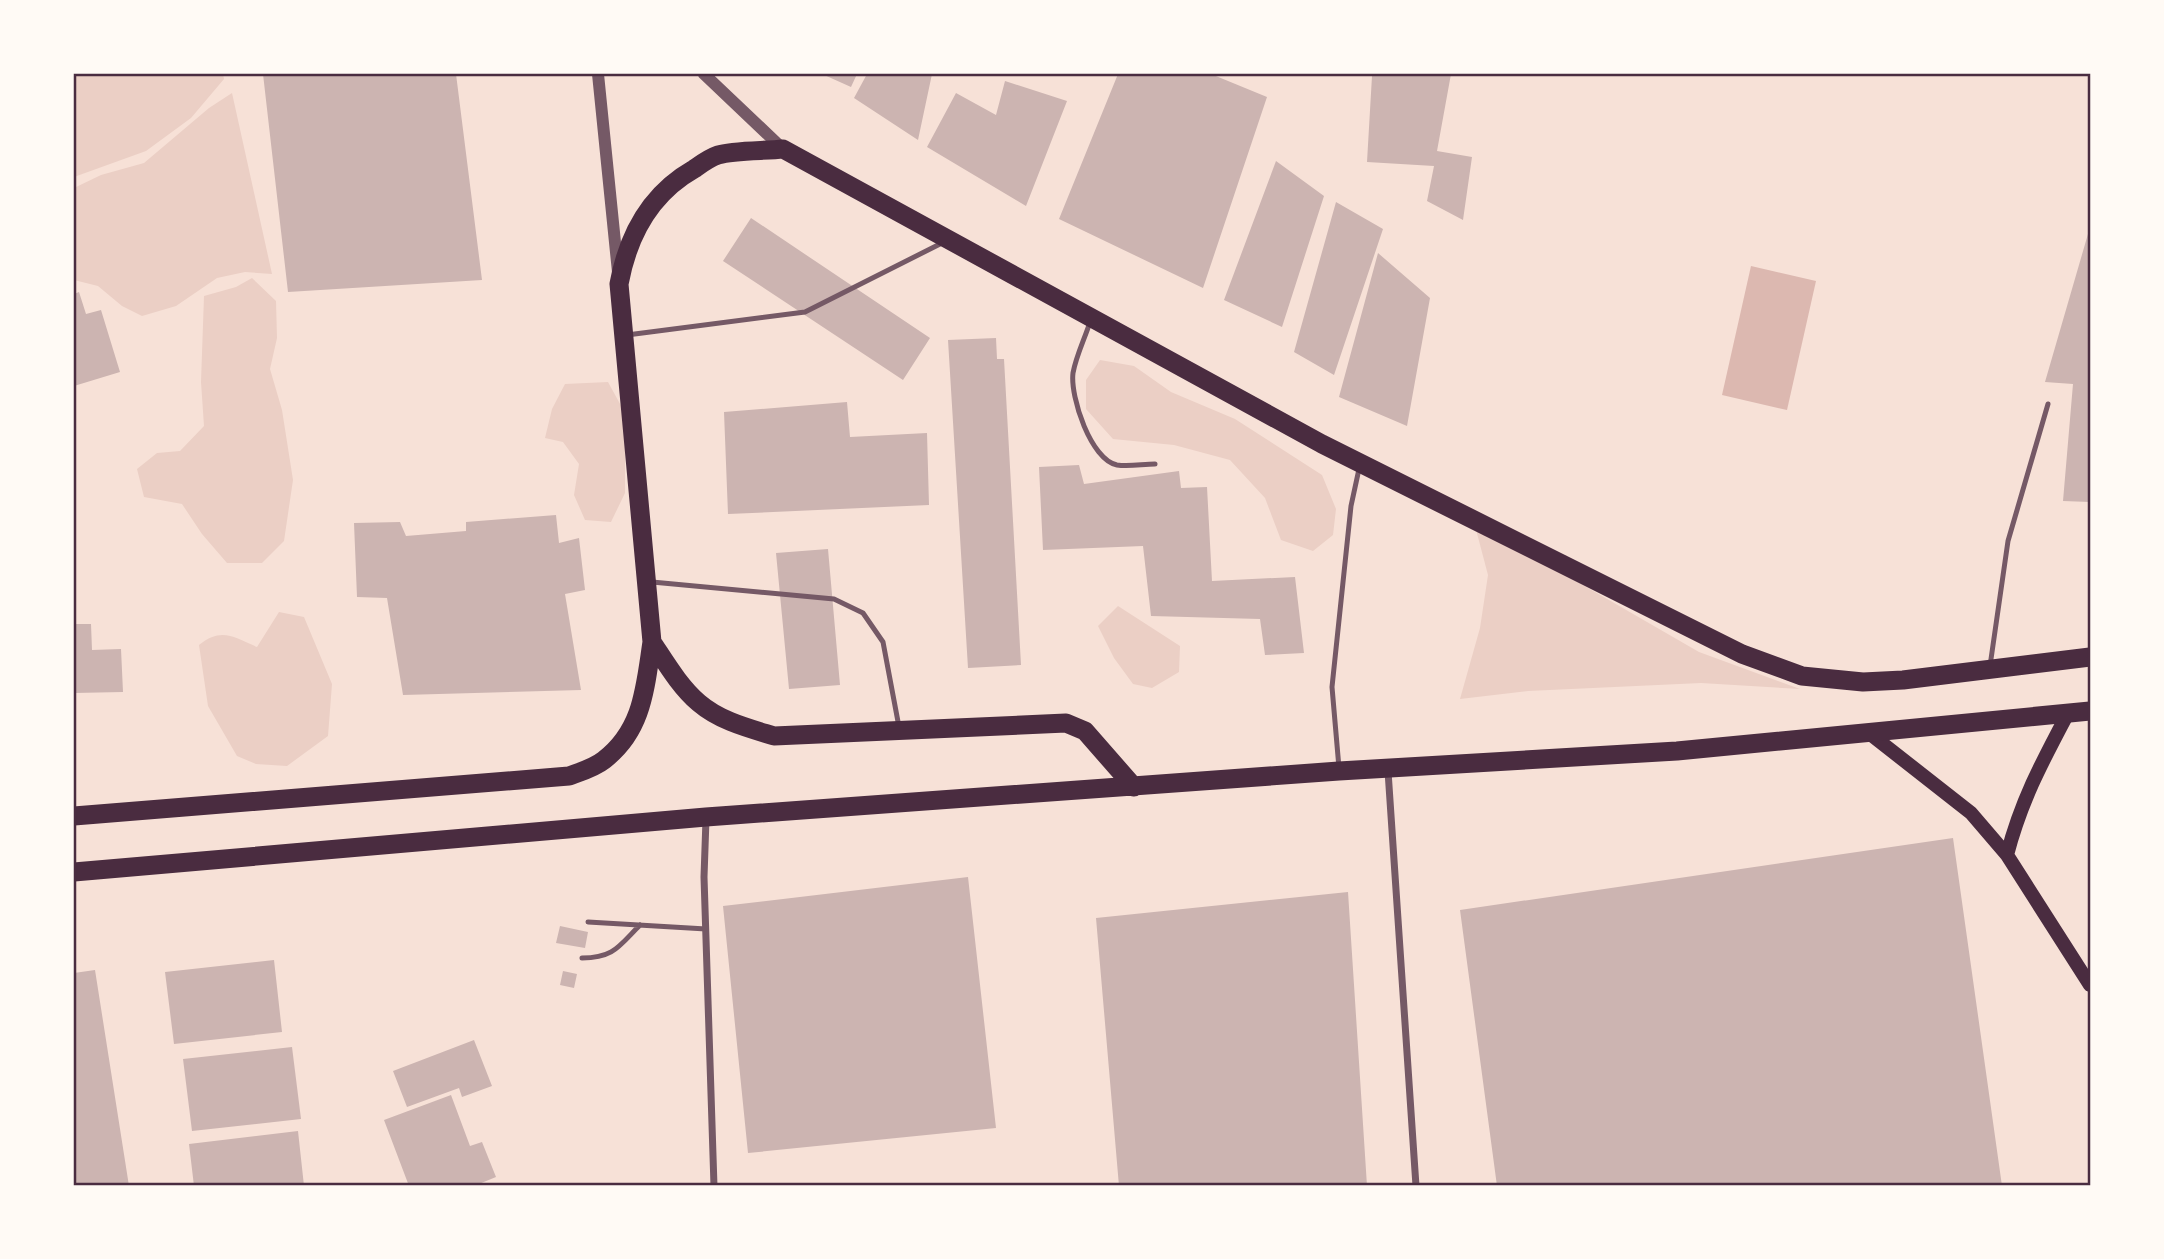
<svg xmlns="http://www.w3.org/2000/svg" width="2164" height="1259" font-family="'IBM Plex Sans',sans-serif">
	<rect width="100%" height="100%" fill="#f7e1d7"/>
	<path fill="#ebcfc5" d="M74,74H223L224,79L191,118L146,151L74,177Z
		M232,93L272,274L245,272L217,278L176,306L142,316L122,306L98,286L74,280V188L101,175L144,163L209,108Z
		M252,278L276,301L277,338L270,369L282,410L293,480L284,541L262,563H227L202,534L182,504L144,497L137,469L157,453L180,451L204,426L201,382L204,296L236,287Z
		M1100,360L1134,366L1171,392L1235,419L1322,475L1336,509L1333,535L1313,551L1281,540L1265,498L1230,460L1174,445L1113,439L1086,409V380Z
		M608,382L625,413V493L611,522L585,520L574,495L579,464L563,442L545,438L552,409L565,384Z
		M1474,522L1699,652L1800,689L1701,683L1528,691L1460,699L1480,628L1488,575Z
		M1118,606L1180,646L1179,672L1152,688L1133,684L1114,658L1098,626Z
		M279,612L304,617L332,684L328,736L287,766L256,764L237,756L208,706L199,645C222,627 233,637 257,647Z"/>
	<path fill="#dcb8b0" d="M1751,266L1816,281L1787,410L1722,395Z"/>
	<path fill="#ccb4b1" d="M263,74H456L482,280L288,292Z
		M822,74H857L851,87Z
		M867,74H932L918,140L854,98Z
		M1118,74H1211L1267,97L1203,288L1059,219Z
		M1361,74H1451L1437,151L1472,157L1463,220L1427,201L1434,166L1367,162L1372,76H1361Z
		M1005,81L1067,101L1026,206L927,147L956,93L996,115Z
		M1276,161L1324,196L1282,327L1224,300Z
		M1336,202L1383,229L1334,375L1294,352Z
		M751,218L930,338L903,380L723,261Z
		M2090,227V502L2063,501L2073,384L2045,382Z
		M1378,253L1430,298L1407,426L1339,397Z
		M79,292L86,314L101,310L120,372L74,386V294Z
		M996,338L997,359H1004L1021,665L968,668L948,340Z
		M847,402L850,437L927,433L929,505L728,514L724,412Z
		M1079,465L1084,484L1179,471L1181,488L1207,487L1212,581L1295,577L1304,653L1265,655L1260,619L1151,616L1143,546L1043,550L1039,467Z
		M556,515L559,543L579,538L585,590L565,594L581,690L403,695L387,598L357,597L354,523L400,522L406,536L466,531V522Z
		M828,549L840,685L789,689L776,553Z
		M74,624H91L92,650L121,649L123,692L74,693Z
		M1953,838L2002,1186H1497L1460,910Z
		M968,877L996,1128L748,1153L723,906Z
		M1348,892L1367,1186H1119L1096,918Z
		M560,926L588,932L585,948L556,943Z
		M274,960L282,1032L174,1044L165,972Z
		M95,970L129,1186H74V973Z
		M563,971L577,974L574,988L560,985Z
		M474,1040L492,1086L462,1097L459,1088L407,1107L393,1071Z
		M292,1047L301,1119L192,1131L183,1059Z
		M451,1095L470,1146L482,1142L496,1177L474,1186H409L384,1120Z
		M298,1131L304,1186H194L189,1144Z"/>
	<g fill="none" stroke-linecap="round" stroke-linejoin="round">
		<path stroke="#755966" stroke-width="5" d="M1090,322C1085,338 1076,356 1073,373C1070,397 1091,460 1117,465C1129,467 1143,464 1155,464
			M627,335L805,312L942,243
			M652,582L834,599L863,613L883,642L899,727
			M1990,666L2008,541L2048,404
			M1339,768L1332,687L1351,506L1359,469
			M588,922L706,929
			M582,958C614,958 619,946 640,925"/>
		<path stroke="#755966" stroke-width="7" d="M1388,771L1416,1186
			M706,819L704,877L714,1186"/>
		<path stroke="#755966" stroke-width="12" d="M598,74L618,272
			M704,74L783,149"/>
		<path stroke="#4a2c40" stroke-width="14" d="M1869,733L1971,813L2007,855L2090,985
			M2007,855C2021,801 2042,762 2068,713"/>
		<path stroke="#4a2c40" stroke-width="19" d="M652,642C666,663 680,687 699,703C720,721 748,728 774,736L1066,723L1085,731L1134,787
			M74,816L569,776C580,772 594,768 604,760C643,730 645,688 652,642L619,284C628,235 650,194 694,169C701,164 709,158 718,155C733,150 766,151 783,149L1322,444L1742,654L1802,676L1863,682L1903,680L2090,657
			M74,872L706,817L1339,771L1677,751L2090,711"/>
	</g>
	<rect width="2164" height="1259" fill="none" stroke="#fffaf5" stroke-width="150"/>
	<rect x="75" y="75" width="2014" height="1109" fill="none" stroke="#4a2c40" stroke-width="2.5"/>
</svg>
